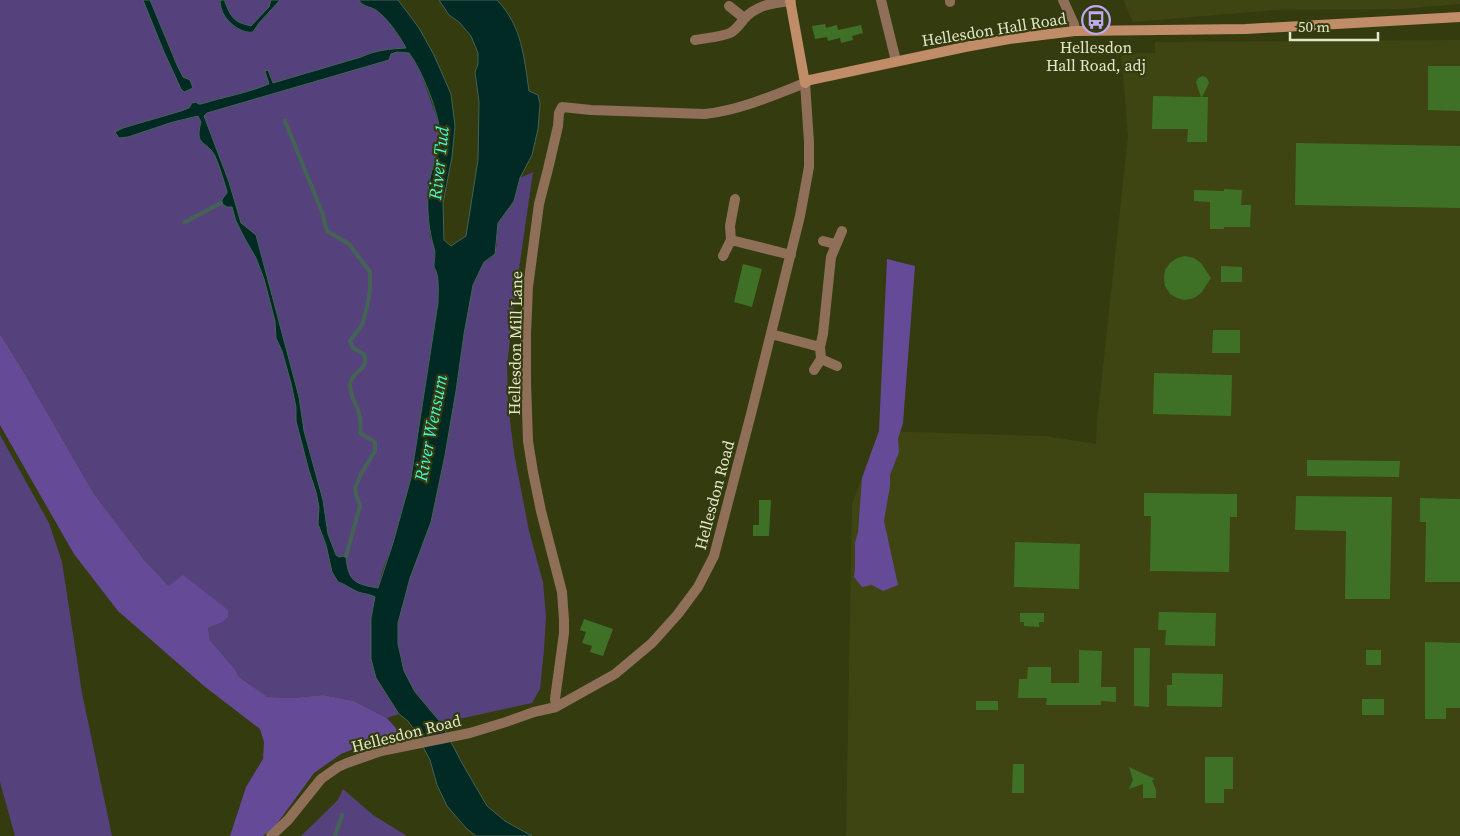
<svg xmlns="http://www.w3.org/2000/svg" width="1460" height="836" font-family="'Source Serif 4',serif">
	<rect width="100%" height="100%" fill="#343b0f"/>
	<path fill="#3e4512" d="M1123,0H1460V4L1401,9L1274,10L1133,22Z
		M1460,40V836H846L852,504L879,431L1045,436L1096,444L1097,422L1128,136L1121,53H1155V42Z"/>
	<path fill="#55427c" d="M0,0H359C363,7 369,6 376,10C389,19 398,35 407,48H399L397,52L409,53L418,67L423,79L439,124L440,136L428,194L430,237L435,249L434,267C440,276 438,292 438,303L411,478L393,543L382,572L371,618V659L376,678L399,714L387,718L354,701L323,695L293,698L268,697L239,677L234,668L210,640L208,628L221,623L169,586L145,561L94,494L22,369L0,334Z
		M533,172L516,290L507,365L508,404L514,453L529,531L543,582L546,616L544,650L540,689L532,703L441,723L415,692L404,671L398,644V623L410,578L431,522L445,455L456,391L464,334L473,285L484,262L491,258L497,246L496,237L498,223L514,201L520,178Z
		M0,435L49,523L62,562L82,693L112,836H15L0,782Z
		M343,789L373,815L407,836H301L338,800Z"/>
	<path fill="#654b97" d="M887,259L915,266L903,423L898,439L899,452L890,475V486L884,521L898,585L883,591L872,585L862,587L854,577L855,569V543L858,532L862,478L879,431Z
		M0,334L22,369L94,494L145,561L169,586L183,575L228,610V617L221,623L208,628L210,640L234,668L239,677L268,697L293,698L323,695L354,701L387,718L400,733L396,739L368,743L341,754L314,773L276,825L263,836H230L246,787L263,759L264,742L260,729L204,686L118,611L74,554L0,425Z"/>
	<path fill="#002a23" stroke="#446355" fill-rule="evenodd" d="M143,0H150L177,65L183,77L190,80L193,88L184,92L181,89L164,52Z
		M221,0H225V2C231,17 233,22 251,26L269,7L271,0H280L259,23L253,32C243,34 230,25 224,15C222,12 221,7 220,3Z
		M359,0H398L419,28L434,55L451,94L455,126L452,157L443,203L444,240L451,246L466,236L478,160L479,102L475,72L478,64V53L471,36L459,22L449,15L439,0H497C522,26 524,57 529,91L538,95L540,104L538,129L532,155L520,178L514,201L498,223L495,254L484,262L473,285L464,334L456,391L445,455L431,522L410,578L398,623V644L404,671L415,692L441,723L462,763L487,806L505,821L532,836H476L466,828L447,806L437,785L430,760L413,728L408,721L399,714L376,678L371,659V618L375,597C370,594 364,594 358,592C351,589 345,584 338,582L332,572L326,545L318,524L319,507L316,492L309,471L296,421V407L291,383L282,351L276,338L275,321L264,279L256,258L244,237L236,221L232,207H227L221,203L223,198L227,193V191C223,179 220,167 215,156C207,140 194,147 201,122L198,116L173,122L128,137L119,138L115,132L123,128L181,111L189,108L192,103L196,102L198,104H201C224,97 247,93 269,84L265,71L268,70L273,83L361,57C376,50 390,49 406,48C399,35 388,19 376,10C369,6 363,7 359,0ZM397,52L409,53C421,68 440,115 440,135C439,155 428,174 428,195C427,212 429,231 434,248C436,253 434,261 434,267C440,276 438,292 438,303L411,478L393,543L378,588C354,584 348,581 346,556L339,557L336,555L328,534L323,500L304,431L299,397L256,235L241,223L229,182L204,116L207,113L389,60L391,54Z"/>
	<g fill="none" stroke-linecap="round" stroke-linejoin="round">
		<path stroke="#446355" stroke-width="4" d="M285,121L322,212L327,231L349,244L370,272V291L367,307L362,325L350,341L353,348L364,354C370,371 352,370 350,384C349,393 355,402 358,410C361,418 361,425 360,433L375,442V451L361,474L355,488L356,494L360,506L346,556
			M185,222L221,203
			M335,836L342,815"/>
	</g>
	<path fill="#3e7126" d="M825,24L826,28L837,25L838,30L861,25L863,33L852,36L853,40L841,43L840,38L828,41L827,37L815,39L812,26Z
		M1428,66H1460V111L1428,110Z
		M1203,76L1207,78L1209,83L1202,97H1208L1207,142H1187L1188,129H1152L1153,96L1201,97L1196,82L1198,78Z
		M1296,143L1460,146V208L1295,205Z
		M1224,189L1242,190L1241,205H1251L1250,227H1224V229H1210V202L1194,201V190L1224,191Z
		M1185,256L1194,258L1201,263L1211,278L1201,293L1194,298L1185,300L1177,298L1170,294L1165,286L1164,278L1165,270L1170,263L1177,258Z
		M743,264L762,269L752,307L734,302Z
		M1221,266L1242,267V282H1221Z
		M1213,330H1240V353H1212Z
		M1154,373L1232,375L1231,416L1153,414Z
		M1307,460L1400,461L1399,477L1307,476Z
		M1144,493L1237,494V517H1230L1229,572L1150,571L1151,516H1144Z
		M1296,496L1392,497L1390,599H1345L1346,531L1295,530Z
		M1420,498L1460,499V582H1425L1426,522H1420Z
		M759,500H771L769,536H753V525H759Z
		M1015,542L1080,544L1079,589L1014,587Z
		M1159,612L1216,613L1215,646L1165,645L1166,630H1158Z
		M1020,613H1044V622H1039V627L1024,626V622H1020Z
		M584,619L613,629L603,656L590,652L592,646L582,643L586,632L580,630Z
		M1425,642L1460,643V708H1446V719H1425Z
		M1134,648H1150L1149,707L1134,706Z
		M1079,650L1102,651L1101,687H1116V702L1101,701V705H1046L1047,698H1018L1019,679H1027L1028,667H1051V683H1079Z
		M1366,650H1381V665H1366Z
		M1172,673L1223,674L1222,707L1167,706V685H1172Z
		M1362,699H1384V715H1362Z
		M976,701H998V710H976Z
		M1205,757H1233V789H1224V803H1205Z
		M1013,764H1024V793H1012Z
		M1129,767L1155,779L1152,780L1156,790V798H1143V784L1129,789L1133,780Z"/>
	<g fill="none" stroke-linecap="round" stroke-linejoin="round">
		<path stroke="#8f6f58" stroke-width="10" d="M881,0L896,61
			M950,0V2
			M1063,0L1074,24L1075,31
			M729,6L744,18
			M695,40C706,38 721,37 730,33C736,30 740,24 744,19C756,5 773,3 791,1
			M731,240L730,226L735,199
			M823,241L835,244
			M723,256L731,240L791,255
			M771,334L820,347
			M837,366L821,359L820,347L823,334L831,257L842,231
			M814,370L821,359
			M271,836L288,820L321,779L338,767L347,763L381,751L470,733L506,722L534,712L556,707L615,674L652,643L678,614L698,587L714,556L752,410L800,216L809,167V142L805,83C772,96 740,110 705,114L591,110L562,107L559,113L558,126L548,169L539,204L528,287L526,334V382L528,441L533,472L541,511L562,592L564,620V633L555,699L556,707"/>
		<path stroke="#c18d68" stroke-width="10" d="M790,0L805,83L810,80L965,47L1009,39L1075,31L1246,29L1460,17"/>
	</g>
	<defs>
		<symbol id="bus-ring" viewBox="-11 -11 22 22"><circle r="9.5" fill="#343b0f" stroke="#bfa9f4" stroke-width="1.5"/><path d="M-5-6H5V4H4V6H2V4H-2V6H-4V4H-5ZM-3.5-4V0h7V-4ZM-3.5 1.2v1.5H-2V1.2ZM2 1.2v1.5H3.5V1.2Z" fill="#bfa9f4"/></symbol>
	</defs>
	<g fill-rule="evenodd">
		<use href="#bus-ring" x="1080" y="4" width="32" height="32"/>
	</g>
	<g text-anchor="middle" stroke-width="4.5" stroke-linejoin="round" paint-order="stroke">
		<g font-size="16" fill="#e1e7c9" stroke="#343b0f">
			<text transform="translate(994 29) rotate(-9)" y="6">Hellesdon Hall Road</text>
			<text transform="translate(515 343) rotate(-89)" y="6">Hellesdon Mill Lane</text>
			<text transform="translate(714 495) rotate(-75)" y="6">Hellesdon Road</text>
			<text transform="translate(406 733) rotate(-14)" y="6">Hellesdon Road</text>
		</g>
		<g font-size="16" fill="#e1e7c9" stroke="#343b0f">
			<text x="1096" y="53">Hellesdon<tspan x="1096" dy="18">Hall Road, adj</tspan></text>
		</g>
		<g font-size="18" font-style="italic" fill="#44f9d7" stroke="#343b0f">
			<text transform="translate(439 163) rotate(-84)" y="6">River Tud</text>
			<text transform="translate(431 428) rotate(-79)" y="6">River Wensum</text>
		</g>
	</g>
	<path d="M1290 32v8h88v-8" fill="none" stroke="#e1e7c9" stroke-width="2.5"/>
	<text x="1298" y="32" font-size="15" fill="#e1e7c9" stroke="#343b0f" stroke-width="4" paint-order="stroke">50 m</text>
</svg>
